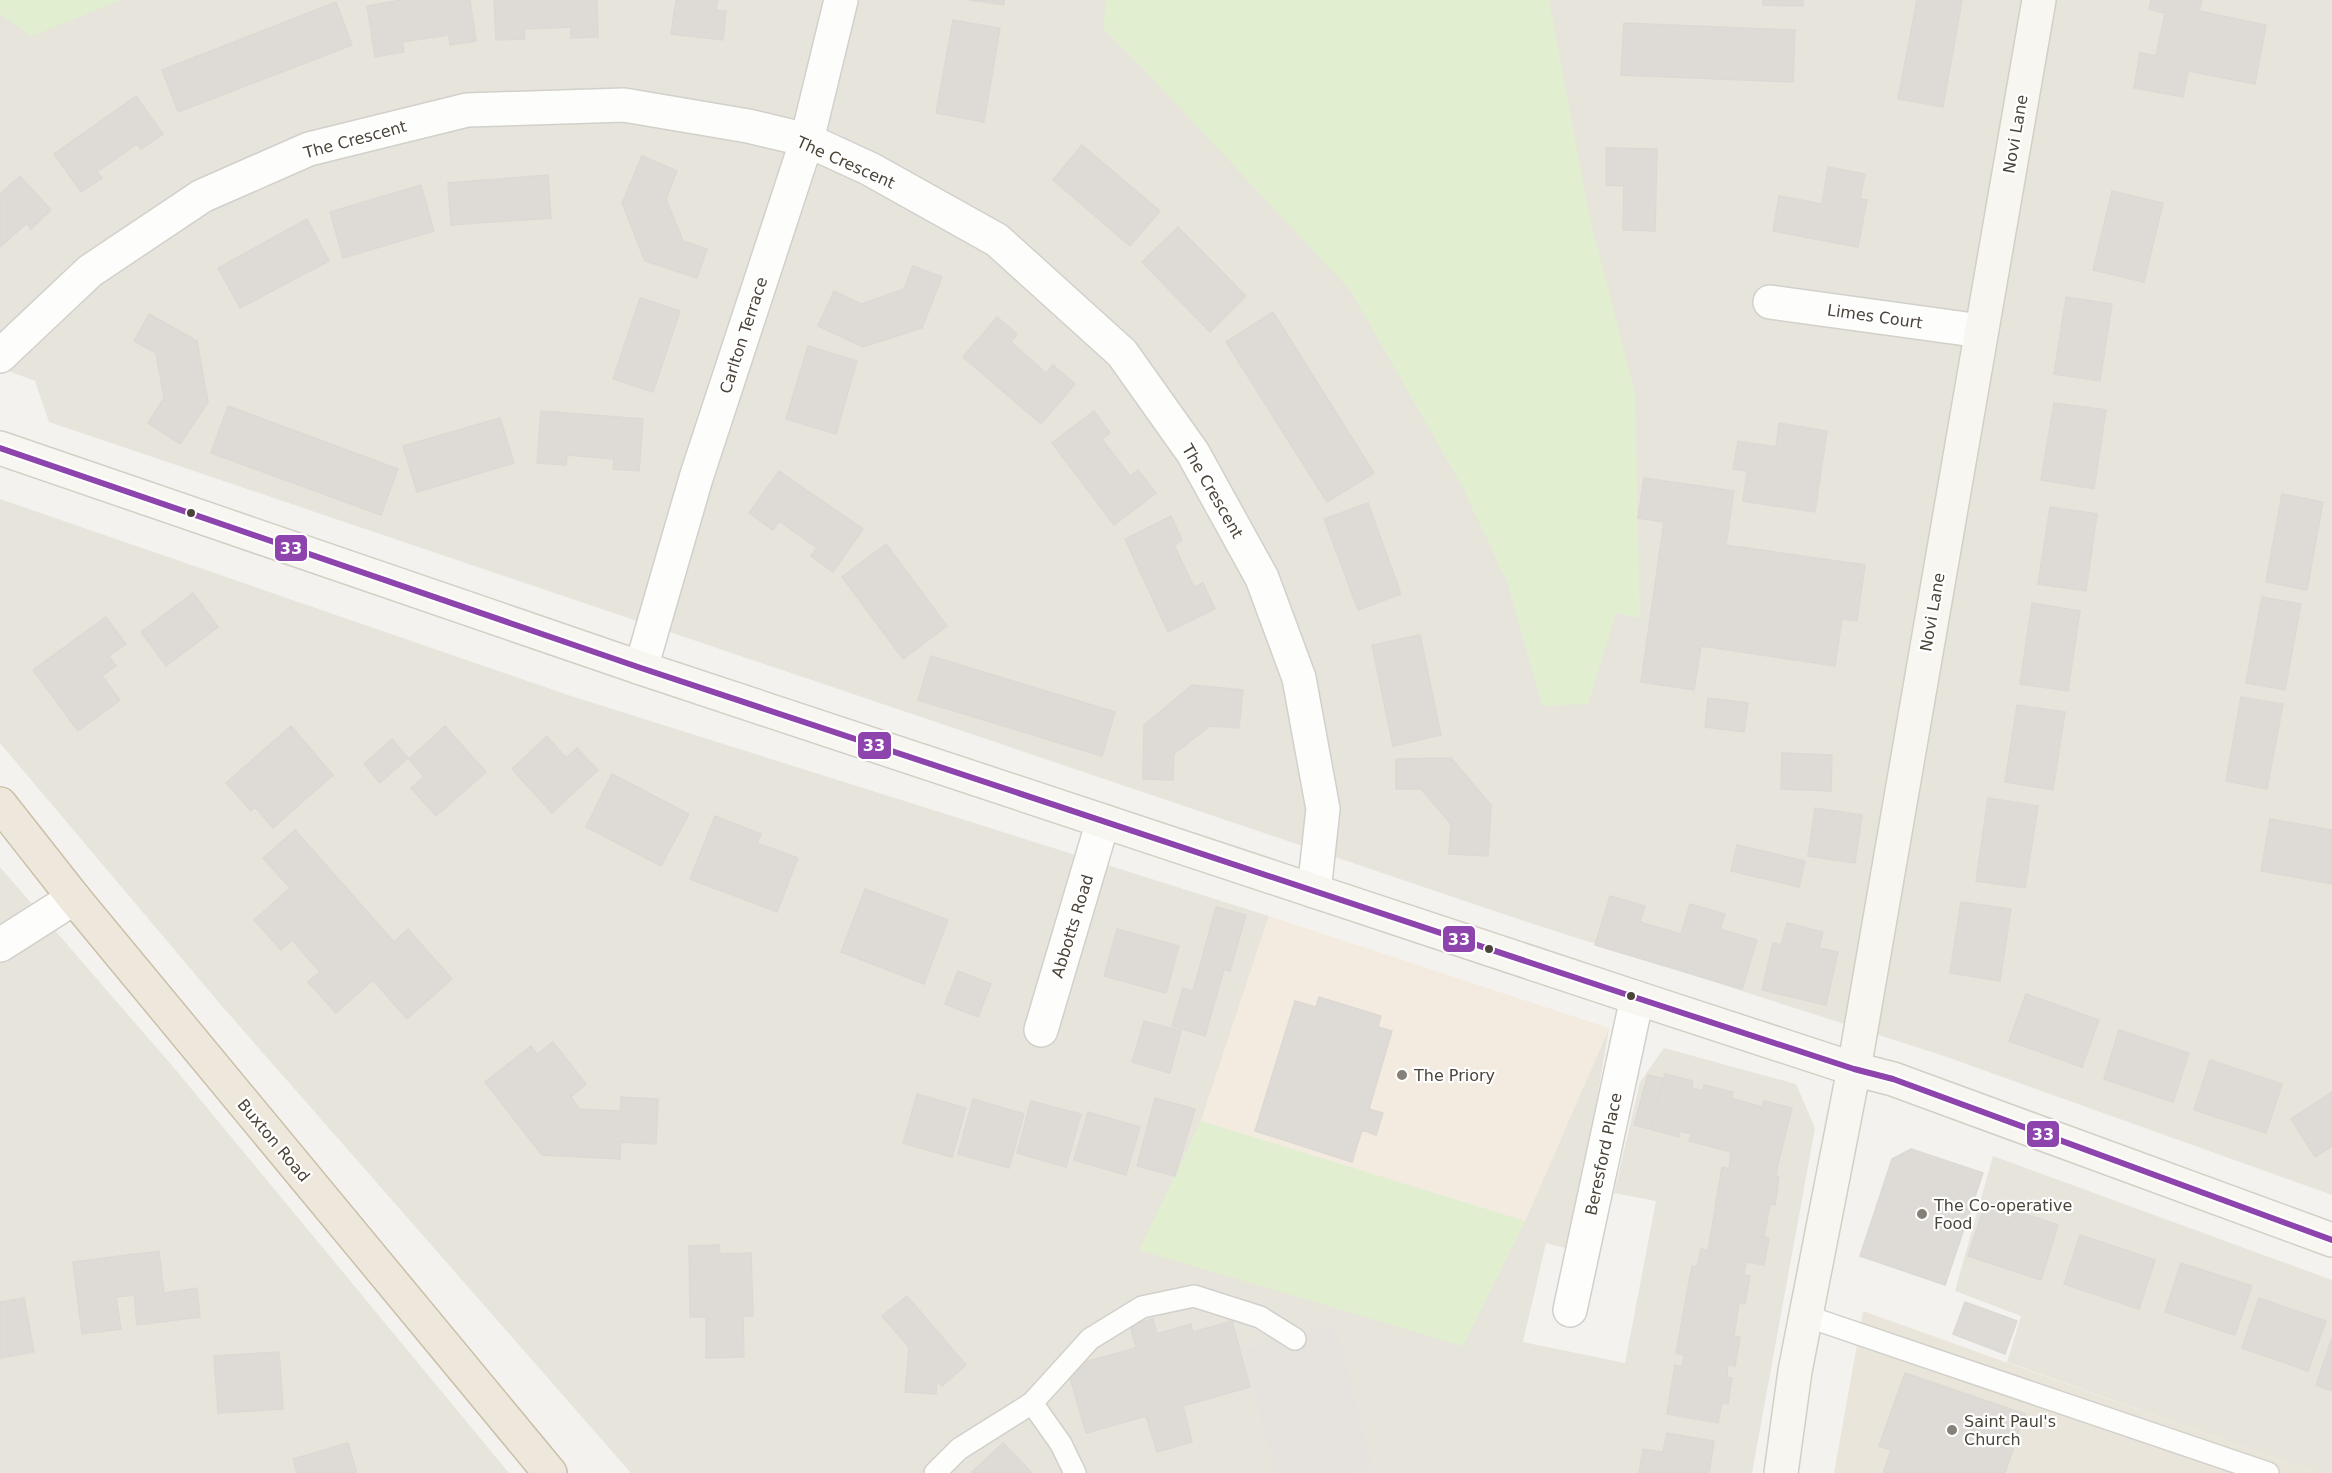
<svg xmlns="http://www.w3.org/2000/svg" width="2332" height="1473" font-family="'DejaVu Sans',sans-serif">
	<rect width="100%" height="100%" fill="#f4f2ee"/>
	<path fill="#e7e4dc" d="M0,0H2332V1195L1944,1056L1524,921L49,422L35,381L0,368Z
		M0,499L568,695L1269,916L1201,1121L1525,1221L1609,1028L1572,1250L1546,1243L1523,1342L1625,1363L1656,1201L1614,1193L1640,1082L1664,1048L1796,1084L1815,1128L1752,1473H631L221,1005L0,743Z
		M0,867L175,1069L509,1473H0Z
		M1993,1156L2332,1280V1473H2315L2007,1362L2021,1316L1955,1291Z"/>
	<path fill="#f3ebdf" d="M1269,916L1609,1028L1525,1221L1201,1121Z"/>
	<path fill="#eae5da" d="M1863,1311L2315,1473H1834Z"/>
	<path fill="#e1eecf" d="M0,0H121L32,36L0,14Z
		M1106,0H1549L1589,214L1635,394L1640,618L1616,613L1588,704L1542,706L1507,582L1462,486L1350,290L1136,61L1103,28Z
		M1201,1121L1525,1221L1463,1346L1139,1250Z"/>
	<path fill="#e6e3df" d="M1336,1325L1373,1468L1353,1473H1275L1242,1349Z"/>
	<path fill="#dedbd6" stroke="#dcd9d4" stroke-width="1.5" d="M402,0H470L476,41L450,45L449,35L402,42L404,52L375,57L367,6Z
		M494,0H597L598,37L571,38V27L524,29L525,39L496,40Z
		M676,0H718L716,10L726,11L723,40L671,34Z
		M969,0H1004V5Z
		M1763,0H1803V6L1763,5Z
		M1917,0H1962L1943,107L1898,99Z
		M2151,0H2202L2199,11L2266,25L2255,84L2188,71L2183,97L2134,88L2140,53L2156,56L2165,13L2149,9Z
		M336,2L352,45L178,112L162,70Z
		M953,20L1000,28L984,122L936,113Z
		M1624,23L1795,30L1793,82L1621,75Z
		M136,96L163,134L141,149L137,144L97,172L102,178L81,192L54,154Z
		M1082,145L1160,211L1130,246L1053,180Z
		M1606,148L1657,149L1655,231L1623,230L1624,186L1606,185Z
		M642,156L677,171L666,199L683,241L707,249L697,278L645,261L622,203Z
		M1828,167L1865,174L1860,199L1867,200L1858,247L1773,231L1779,196L1822,204Z
		M548,175L551,218L451,225L448,183Z
		M20,176L51,210L31,229L27,223L0,247V194Z
		M421,185L434,231L343,258L330,212Z
		M2112,191L2163,203L2144,282L2093,270Z
		M307,219L329,261L240,308L218,268Z
		M1178,227L1246,296L1210,332L1142,262Z
		M913,266L942,277L922,328L863,347L818,326L834,291L861,304L904,289Z
		M2066,297L2112,304L2100,381L2054,374Z
		M640,298L680,311L653,392L613,379Z
		M1273,312L1374,473L1327,502L1226,342Z
		M149,314L197,341L208,402L180,444L148,423L164,398L156,353L134,341Z
		M997,317L1017,334L1011,342L1046,373L1053,365L1075,384L1041,424L963,357Z
		M808,346L857,361L836,434L786,419Z
		M2054,403L2106,410L2094,489L2041,480Z
		M228,406L398,469L381,515L211,453Z
		M541,411L643,419L639,471L613,469L614,459L567,455L566,465L537,463Z
		M1094,411L1110,433L1102,439L1130,476L1138,470L1156,493L1114,525L1052,443Z
		M500,418L514,463L417,492L403,446Z
		M1779,423L1827,431L1815,512L1743,501L1747,471L1733,469L1738,441L1776,447Z
		M779,471L863,529L833,572L811,556L817,548L779,521L773,530L749,513Z
		M1644,478L1734,491L1726,545L1865,565L1857,621L1842,619L1835,666L1701,646L1694,690L1641,682L1664,522L1638,518Z
		M2282,494L2323,502L2307,590L2266,582Z
		M1368,503L1401,594L1358,610L1324,519Z
		M2050,507L2097,514L2086,591L2038,584Z
		M1171,516L1182,540L1174,545L1194,587L1203,583L1215,609L1168,632L1125,539Z
		M886,544L947,626L903,659L842,577Z
		M193,593L218,627L166,666L141,632Z
		M2262,597L2301,604L2285,690L2246,683Z
		M2032,603L2080,611L2068,691L2020,684Z
		M106,617L126,644L109,656L116,666L102,676L120,700L78,731L33,670Z
		M1420,635L1441,735L1393,746L1372,645Z
		M931,656L1115,712L1102,756L918,700Z
		M1192,685L1243,690L1239,728L1210,726L1174,754L1173,780L1143,779L1144,725Z
		M2241,697L2283,704L2267,789L2226,781Z
		M1708,698L1748,703L1744,732L1705,727Z
		M2017,705L2065,712L2053,790L2005,782Z
		M291,726L333,775L273,828L255,807L251,811L226,783Z
		M445,726L486,772L436,816L411,788L424,777L409,759Z
		M547,736L566,758L577,748L598,770L552,813L512,769Z
		M392,739L408,758L380,783L364,764Z
		M1782,753L1832,755L1831,791L1781,789Z
		M1451,758L1491,805L1488,856L1449,854L1451,824L1421,789H1396V759Z
		M612,774L689,814L661,866L586,827Z
		M1988,798L2038,806L2025,888L1976,881Z
		M1815,808L1862,815L1855,863L1808,856Z
		M715,816L761,834L757,843L798,858L777,912L690,879Z
		M2270,819L2332,830V884L2261,871Z
		M295,830L394,942L408,929L452,979L407,1019L373,980L336,1013L308,982L320,972L292,940L281,950L254,920L290,888L263,858Z
		M1737,845L1805,861L1799,887L1731,871Z
		M865,889L948,920L924,984L841,952Z
		M1610,896L1645,906L1640,922L1681,934L1690,904L1725,914L1720,929L1757,940L1742,989L1595,945Z
		M1961,902L2011,909L2000,981L1950,973Z
		M1216,907L1246,915L1230,971L1224,969L1205,1036L1172,1026L1183,988L1193,991Z
		M1787,923L1823,932L1819,948L1838,952L1826,1005L1762,990L1773,943L1781,945Z
		M1117,929L1179,946L1166,993L1104,976Z
		M958,971L991,984L978,1017L945,1004Z
		M2026,994L2099,1020L2082,1067L2009,1041Z
		M1319,997L1381,1016L1378,1027L1392,1031L1369,1109L1383,1113L1376,1135L1362,1130L1352,1162L1255,1131L1295,1001L1316,1007Z
		M1144,1021L1181,1031L1170,1073L1132,1062Z
		M2119,1030L2189,1053L2173,1102L2104,1079Z
		M553,1042L586,1084L571,1097L579,1109L620,1111L621,1097L658,1099L656,1144L621,1142L620,1159L542,1155L485,1082L531,1046L537,1054Z
		M2210,1060L2282,1084L2266,1133L2194,1110Z
		M1665,1074L1693,1081L1692,1088L1703,1091L1704,1085L1733,1092L1731,1098L1762,1107L1764,1101L1792,1108L1778,1164L1776,1176L1779,1177L1775,1205L1770,1204L1764,1237L1769,1238L1764,1265L1746,1262L1744,1275L1750,1276L1745,1304L1739,1303L1734,1336L1740,1337L1735,1366L1728,1364L1727,1377L1732,1378L1728,1404L1722,1403L1718,1423L1667,1414L1675,1365L1682,1367L1684,1355L1676,1353L1692,1266L1697,1267L1701,1249L1708,1251L1722,1167L1729,1169L1731,1152L1689,1141L1691,1134L1680,1131L1679,1137L1650,1129Z
		M1648,1075L1664,1079L1650,1129L1634,1125Z
		M2332,1092V1146L2315,1157L2291,1119Z
		M917,1094L966,1108L952,1157L903,1143Z
		M1155,1098L1195,1109L1175,1176L1137,1166Z
		M973,1099L1024,1114L1009,1168L958,1154Z
		M1031,1101L1081,1114L1066,1167L1017,1153Z
		M1088,1112L1140,1127L1126,1175L1074,1160Z
		M1911,1149L1983,1173L1945,1285L1860,1256L1892,1159Z
		M1986,1201L2058,1225L2041,1280L1968,1256Z
		M2080,1235L2155,1260L2139,1309L2064,1284Z
		M719,1245L720,1254L751,1253L753,1316H743L744,1357L706,1358V1317H690L689,1246Z
		M159,1251L164,1293L197,1288L200,1317L137,1325L134,1295L116,1297L121,1329L82,1334L73,1262Z
		M2181,1263L2252,1286L2235,1335L2165,1312Z
		M907,1296L966,1365L942,1386L937,1380L936,1394L905,1392L909,1347L882,1316Z
		M24,1298L34,1352L0,1358V1302Z
		M2259,1298L2326,1321L2308,1371L2242,1348Z
		M1965,1302L2017,1321L2005,1354L1953,1334Z
		M1153,1319L1157,1334L1191,1324L1193,1332L1232,1321L1250,1387L1183,1406L1192,1442L1157,1452L1146,1416L1086,1433L1067,1367L1136,1348L1130,1325Z
		M2332,1338V1391L2316,1385Z
		M279,1352L283,1409L218,1413L214,1356Z
		M1905,1373L2025,1414L2005,1473H1883L1891,1450L1879,1446Z
		M1667,1433L1714,1441L1709,1473H1639L1643,1449L1663,1452Z
		M348,1443L357,1473H297L293,1459Z
		M1003,1443L1032,1473H971Z"/>
	<g fill="none" stroke-linecap="round" stroke-linejoin="round">
		<defs>
			<path id="lane" d="M1806,1316L2268,1473
				M1032,1403L1061,1444L1075,1473
				M935,1473L959,1449L1032,1403L1090,1339L1142,1307L1194,1296L1260,1317L1295,1339"/>
			<path id="street" d="M1770,302L1981,331
				M0,356L90,271L202,196L309,149L467,110L624,105L748,126L807,140L870,169L997,240L1122,353L1193,453L1262,578L1299,678L1323,809L1314,891
				M641,668L696,478L807,140L841,0
				M0,945L74,898
				M1041,1030L1103,821
				M1570,1310L1637,998"/>
			<path id="secondary" d="M0,448L641,668L1637,998L1854,1069L1893,1079L2332,1240
				M1781,1473L1795,1371L1854,1069L2039,0"/>
			<path id="highway" d="M0,804L74,898L550,1473"/>
		</defs>
		<use href="#lane" stroke="#d2d0cb" stroke-width="24"/>
		<use href="#street" stroke="#d2d0cb" stroke-width="36"/>
		<use href="#secondary" stroke="#d3cfc5" stroke-width="36"/>
		<use href="#highway" stroke="#ccbfa9" stroke-width="36"/>
		<use href="#lane" stroke="#fdfdfc" stroke-width="21"/>
		<use href="#street" stroke="#fdfdfc" stroke-width="33"/>
		<use href="#secondary" stroke="#f7f6f1" stroke-width="33"/>
		<use href="#highway" stroke="#ede8db" stroke-width="33"/>
		<defs>
			<path id="bus-1" d="M0,448L641,668L1637,998L1854,1069L1893,1079L2332,1240"/>
		</defs>
		<use href="#bus-1" stroke="#fff" stroke-width="10"/>
		<use href="#bus-1" stroke="#8e44ad" stroke-width="6"/>
	</g>
	<g fill="#4b4439" stroke="#fff" stroke-width="2">
		<circle cx="191" cy="513" r="5"/>
		<circle cx="1489" cy="949" r="5"/>
		<circle cx="1631" cy="996" r="5"/>
	</g>
	<g fill="#868178" stroke="#fff" stroke-width="2">
		<circle cx="1402" cy="1075" r="6"/>
		<circle cx="1922" cy="1214" r="6"/>
		<circle cx="1952" cy="1430" r="6"/>
	</g>
	<g text-anchor="middle" stroke-width="4.5" stroke-linejoin="round" paint-order="stroke">
		<g font-size="16" fill="#4b4439" stroke="#fff">
			<text transform="translate(2015 134) rotate(-80)" y="6">Novi Lane</text>
			<text transform="translate(355 139) rotate(-15)" y="6">The Crescent</text>
			<text transform="translate(846 162) rotate(24)" y="6">The Crescent</text>
			<text transform="translate(1875 316) rotate(8)" y="6">Limes Court</text>
			<text transform="translate(743 335) rotate(-72)" y="6">Carlton Terrace</text>
			<text transform="translate(1213 491) rotate(60)" y="6">The Crescent</text>
			<text transform="translate(1932 612) rotate(-80)" y="6">Novi Lane</text>
			<text transform="translate(1072 926) rotate(-73)" y="6">Abbotts Road</text>
			<text transform="translate(274 1140) rotate(50)" y="6">Buxton Road</text>
			<text transform="translate(1603 1154) rotate(-78)" y="6">Beresford Place</text>
		</g>
		<g font-size="16" fill="#4b4439" stroke="#fff" text-anchor="start">
			<text x="1414" y="1081">The Priory</text>
			<text x="1934" y="1211">The Co-operative<tspan x="1934" dy="18">Food</tspan></text>
			<text x="1964" y="1427">Saint Paul's<tspan x="1964" dy="18">Church</tspan></text>
		</g>
	</g>
	<g stroke="#fff" stroke-width="2">
		<rect x="274" y="534" width="34" height="28" rx="6" fill="#8e44ad"/>
		<rect x="857" y="731" width="35" height="29" rx="6" fill="#8e44ad"/>
		<rect x="1442" y="925" width="34" height="28" rx="6" fill="#8e44ad"/>
		<rect x="2026" y="1120" width="34" height="28" rx="6" fill="#8e44ad"/>
	</g>
	<g font-size="16" text-anchor="middle" font-weight="bold" fill="#fff">
		<text x="291" y="554">33</text>
		<text x="874" y="751">33</text>
		<text x="1459" y="945">33</text>
		<text x="2043" y="1140">33</text>
	</g>
</svg>
